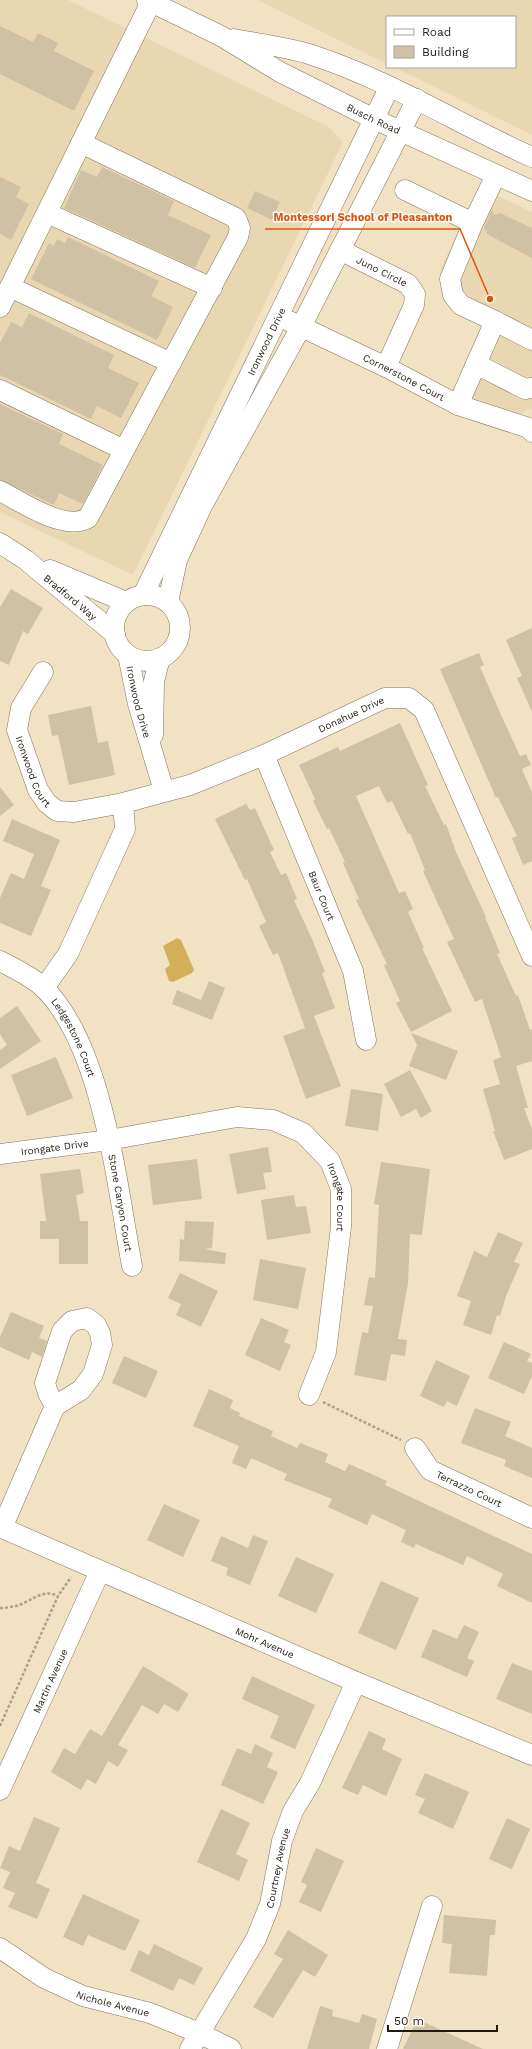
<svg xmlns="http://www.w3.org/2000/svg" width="532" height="2049" font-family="'Work Sans',sans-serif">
	<rect width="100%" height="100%" fill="#f0e2c3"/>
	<path fill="#e9d7b1" d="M0,0H68L329,127L343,142L133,575L0,512Z
		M258,0H532V135L394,67H515V17H387V64Z
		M480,187L532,212V408L518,415L475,401L453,390L480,338L481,328L478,321L441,280V272L442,265Z"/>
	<path fill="#d3af5a" d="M177,938L181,940L194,970L192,973L173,982L169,981L165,969L170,965L163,946Z"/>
	<path fill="#cfc1a3" d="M0,26L33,42L38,33L58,43L54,51L94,71L74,111L0,74Z
		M102,167L174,201L168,215L211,235L195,268L64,208L81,170L97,177Z
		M0,177L21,187L16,197L29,204L11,240L0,234Z
		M255,191L280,202L272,220L247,208Z
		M492,210L494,215L500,213L532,228V258L487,234L484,227Z
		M68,237L159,281L151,296L173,307L157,340L31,279L49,243L54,246L57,239L65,243Z
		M29,313L114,355L108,368L139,383L121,418L97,406L91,419L0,375V343L11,322L22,327Z
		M0,404L63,434L59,444L103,465L83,504L59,493L54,505L0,480Z
		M11,589L43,608L28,634L23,631L9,665L0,661V607Z
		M532,628V712L517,678L522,676L506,640Z
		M479,653L484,665L480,667L502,717L520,756L526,754L531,765L522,769L532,793V861L523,865L512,838L517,836L498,797L496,798L440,669Z
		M91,706L98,743L108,741L115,775L69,785L58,735L52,736L48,715Z
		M400,723L428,785L425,786L444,825L446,824L456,852L486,917H485L500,953L497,954L516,996L518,995L530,1030L532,1029V1061L516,1066L528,1108H524L532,1129V1149L504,1160L493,1131H495L483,1089L500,1084L493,1060L501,1057L482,999L475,1002L447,942L454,939L423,871L425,870L410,833L408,834L392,801L387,803L379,786L356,796L399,893L405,891L413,909L408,912L424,948H422L452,1011L411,1032L396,1003L400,1001L384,965L387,964L356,900L359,899L343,863L345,862L329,828L327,829L313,801L315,799L299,765L338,747L340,751Z
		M0,787L14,805L0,816Z
		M246,804L250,810L255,808L274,850L270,852L281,875L286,873L297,899L294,900L312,939L325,972L322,973L335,1008L314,1016L341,1086L306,1099L283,1036L305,1028L278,953L273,955L259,926L266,922L247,879L245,880L215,819Z
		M12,819L60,840L41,886L51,890L31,936L0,923V898L11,873L24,879L34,854L3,841Z
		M209,981L225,988L212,1020L172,1004L177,990L201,1000Z
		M17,1006L41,1041L0,1069V1050L7,1045L0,1034V1018Z
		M411,1033L458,1051L446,1080L409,1066L417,1045Z
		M56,1057L73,1098L27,1116L11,1075Z
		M410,1070L432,1111L421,1118L416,1109L401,1117L384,1084Z
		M351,1089L383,1094L378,1131L345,1126Z
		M268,1147L272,1172L263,1173L266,1189L237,1194L229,1154Z
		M197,1159L202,1199L153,1205L148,1165Z
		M381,1162L430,1169L422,1235L410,1234L408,1283L398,1339L407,1340L405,1356L391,1354L386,1381L354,1375L362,1332L368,1333L373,1306L364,1305L369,1277L375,1278L379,1205L374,1204Z
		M80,1169L84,1193L76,1195L80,1221H88V1264H59V1239H40V1221H46L40,1174Z
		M294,1195L296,1207L306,1206L311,1233L267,1240L261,1200Z
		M185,1221L214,1222L212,1248L204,1249L226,1253L225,1264L179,1261L180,1239L184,1240Z
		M498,1232L523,1243L514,1262L520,1264L506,1296L500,1316L497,1315L491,1335L463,1325L471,1301L457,1296L474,1251L487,1257Z
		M260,1259L306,1268L298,1309L253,1300Z
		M180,1273L218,1291L201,1327L176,1315L181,1304L168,1298Z
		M11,1312L44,1326L39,1338L47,1341L42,1357L32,1352L29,1360L0,1347V1337Z
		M261,1318L289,1330L284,1342L291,1345L280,1371L245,1355Z
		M504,1342L531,1354L527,1361L532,1363V1376L524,1394L488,1378Z
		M124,1356L158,1371L146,1398L112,1383Z
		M436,1360L470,1376L457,1406L447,1401L444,1407L420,1396Z
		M209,1389L233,1400L230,1408L240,1413L239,1416L273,1431L271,1436L297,1448L300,1443L328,1454L325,1462L345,1471L349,1464L387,1481L385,1485L532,1554V1603L497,1586L503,1574L467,1556L463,1565L416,1544L414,1548L401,1542L406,1530L372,1514L367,1525L328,1507L332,1499L284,1480L287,1474L251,1458L246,1469L232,1463L239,1446L193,1426Z
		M475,1408L511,1422L505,1436L532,1448V1478L504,1466L506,1460L461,1443Z
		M164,1504L200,1520L183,1557L147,1540Z
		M253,1535L268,1541L250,1585L226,1575L228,1568L211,1561L221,1536L248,1548Z
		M296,1557L334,1574L316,1613L278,1596Z
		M381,1581L419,1598L396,1650L358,1633Z
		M464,1625L479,1632L467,1658L474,1661L467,1677L421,1657L433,1629L457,1639Z
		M512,1663L532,1671V1714L496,1699Z
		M143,1666L189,1694L178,1712L164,1704L158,1714L142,1705L118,1745L128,1750L118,1767L108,1761L96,1784L87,1779L81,1790L51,1772L64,1748L75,1754L90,1729L102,1736Z
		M252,1676L315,1705L295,1749L270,1738L279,1716L242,1699Z
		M369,1731L386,1739L382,1749L402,1759L386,1796L363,1785L358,1795L342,1788Z
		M255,1744L273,1753L267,1767L278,1772L263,1804L221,1785L237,1748L251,1754Z
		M425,1773L469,1792L453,1829L418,1813L425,1799L415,1795Z
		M221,1809L250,1823L236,1854L248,1860L239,1881L197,1862Z
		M34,1817L60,1828L36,1883L50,1889L37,1919L8,1907L15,1893L3,1888L10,1872L0,1868L9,1846L20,1851Z
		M507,1818L530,1829L512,1869L489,1859Z
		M316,1848L344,1861L321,1912L299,1902L307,1885L301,1882Z
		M83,1894L140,1920L125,1951L88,1935L83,1946L63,1937Z
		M444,1915L496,1920L495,1935H490L487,1976L449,1973L452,1944L442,1943Z
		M288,1930L328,1955L315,1977L303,1970L273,2018L253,2007L283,1959L274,1954Z
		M154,1944L203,1968L194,1985L179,1978L173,1991L130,1971L139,1950L149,1955Z
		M320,2006L333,2010L332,2016L359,2023L362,2014L377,2019L369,2049H307Z
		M417,2019L483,2049H403Z"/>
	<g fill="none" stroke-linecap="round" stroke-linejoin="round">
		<defs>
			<g id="minor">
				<path id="s1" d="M147,0L221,36L280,72L374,119L532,191"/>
				<path d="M234,39C260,44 287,47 312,55C389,80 458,124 532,157"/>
				<path d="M405,190L473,223"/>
				<path d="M47,213L212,288"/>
				<path id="s2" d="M340,250L408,284L415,294L414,305L386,367"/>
				<path d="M10,287L171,363"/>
				<path d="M0,307L151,2"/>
				<path id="s3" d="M289,321L386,367L458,405L529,428L532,432"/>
				<path d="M495,321L532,340"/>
				<path d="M476,364L525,389L532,388"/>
				<path d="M0,390L124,450"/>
				<path d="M458,405L495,321L461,305L453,295L450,279L473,223L496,175"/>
				<path d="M0,491C22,502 65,532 88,518L238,237L240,228L236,218L81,143"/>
				<path id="s4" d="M0,543L26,560L115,634"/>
				<path d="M50,570L126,602"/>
				<path id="s5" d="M143,595L389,88"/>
				<circle cx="147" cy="628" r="33"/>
				<path d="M168,602L177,560L202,506L301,327L417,99"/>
				<path id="s6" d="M128,655L138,704L164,791"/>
				<path id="s7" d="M43,672L21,708L17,730L38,790L47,803L57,811L74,812L123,803L190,785L264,755L385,698H409L424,710L532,956"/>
				<path d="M153,735L154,681L160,658"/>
				<path id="s8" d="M264,755L353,971L366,1040"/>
				<path id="s9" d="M0,961C15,969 31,976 44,988C103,1047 117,1186 132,1266"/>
				<path d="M44,988L68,954L125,829L123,803"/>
				<path id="s10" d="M0,1154L109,1140L237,1117L273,1120L303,1133L330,1161L341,1189V1227L326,1352L309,1395"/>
				<path id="s11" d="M415,1448L430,1470L532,1518"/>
				<path id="s12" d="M0,1527L356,1682L532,1755"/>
				<path d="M2,1528L55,1406L81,1390L93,1374L102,1345L100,1333L96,1325L87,1318L72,1321L62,1331L45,1383L48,1393L55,1406"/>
				<path id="s13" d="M0,1790L100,1571"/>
				<path id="s14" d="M0,1948L44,1978L83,1996L150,2013L199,2033L231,2049"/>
				<path id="s15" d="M190,2049L256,1939L270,1904L282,1841L293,1811L310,1783L356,1682"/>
				<path d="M387,2049L432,1906"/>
			</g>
		</defs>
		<use href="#minor" stroke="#83765a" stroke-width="21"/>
		<path stroke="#aea38a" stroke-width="2.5" stroke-dasharray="3 2" stroke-linecap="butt" d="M323,1402L401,1440
			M0,1608C5,1608 11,1607 16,1606C31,1602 42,1588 58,1596
			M0,1726L58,1596L71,1577"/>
		<use href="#minor" stroke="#fff" stroke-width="20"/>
	</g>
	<g text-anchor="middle" stroke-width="3" stroke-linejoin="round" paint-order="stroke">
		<g font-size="10" fill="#1f1a0f" stroke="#fff">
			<text dy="4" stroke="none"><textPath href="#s1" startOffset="256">Busch Road</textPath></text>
			<text dy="4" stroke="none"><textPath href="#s2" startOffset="47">Juno Circle</textPath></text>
			<text dy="4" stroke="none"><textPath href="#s5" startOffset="282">Ironwood Drive</textPath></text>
			<text dy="4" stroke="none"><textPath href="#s3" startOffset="128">Cornerstone Court</textPath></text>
			<text dy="4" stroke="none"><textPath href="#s4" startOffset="89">Bradford Way</textPath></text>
			<text dy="4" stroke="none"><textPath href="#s6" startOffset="48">Ironwood Drive</textPath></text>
			<text dy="4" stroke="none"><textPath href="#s7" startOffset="469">Donahue Drive</textPath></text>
			<text dy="4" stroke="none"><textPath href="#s7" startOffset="109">Ironwood Court</textPath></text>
			<text dy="4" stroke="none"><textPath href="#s8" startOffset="152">Baur Court</textPath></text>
			<text dy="4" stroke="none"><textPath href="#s9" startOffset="110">Ledgestone Court</textPath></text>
			<text dy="4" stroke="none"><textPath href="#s10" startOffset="55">Irongate Drive</textPath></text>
			<text dy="4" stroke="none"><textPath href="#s10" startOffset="385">Irongate Court</textPath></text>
			<text dy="4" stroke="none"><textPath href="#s9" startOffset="283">Stone Canyon Court</textPath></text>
			<text dy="4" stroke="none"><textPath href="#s11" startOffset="70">Terrazzo Court</textPath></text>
			<text dy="4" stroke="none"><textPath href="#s12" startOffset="289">Mohr Avenue</textPath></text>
			<text dy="4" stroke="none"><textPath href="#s13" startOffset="120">Martin Avenue</textPath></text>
			<text dy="4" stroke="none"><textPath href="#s15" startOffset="203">Courtney Avenue</textPath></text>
			<text dy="4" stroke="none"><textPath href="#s14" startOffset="127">Nichole Avenue</textPath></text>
		</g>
	</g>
	<path fill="none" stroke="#de560c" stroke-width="1.5" d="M490 299L460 229H265"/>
	<circle fill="#de560c" stroke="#fff" stroke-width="1.5" cx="490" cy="299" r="4"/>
	<g font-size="11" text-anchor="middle" font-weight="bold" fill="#de560c" stroke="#fff" stroke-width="3" stroke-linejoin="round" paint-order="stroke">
		<text x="363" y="221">Montessori School of Pleasanton</text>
	</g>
	<rect x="386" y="16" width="130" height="52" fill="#ffffff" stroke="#a5a39f"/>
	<rect x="394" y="29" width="20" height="6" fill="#ffffff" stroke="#a5a39f"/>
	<text x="422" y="36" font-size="12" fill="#1f1a0f">Road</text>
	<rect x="394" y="46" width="20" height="12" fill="#cfc1a3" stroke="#a5a39f"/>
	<text x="422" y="56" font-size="12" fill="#1f1a0f">Building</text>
	<path d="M388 2025v6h109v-6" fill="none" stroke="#1f1a0f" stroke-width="2"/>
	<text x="394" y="2025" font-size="12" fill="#1f1a0f" stroke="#ffffff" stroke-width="3" paint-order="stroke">50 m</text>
</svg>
